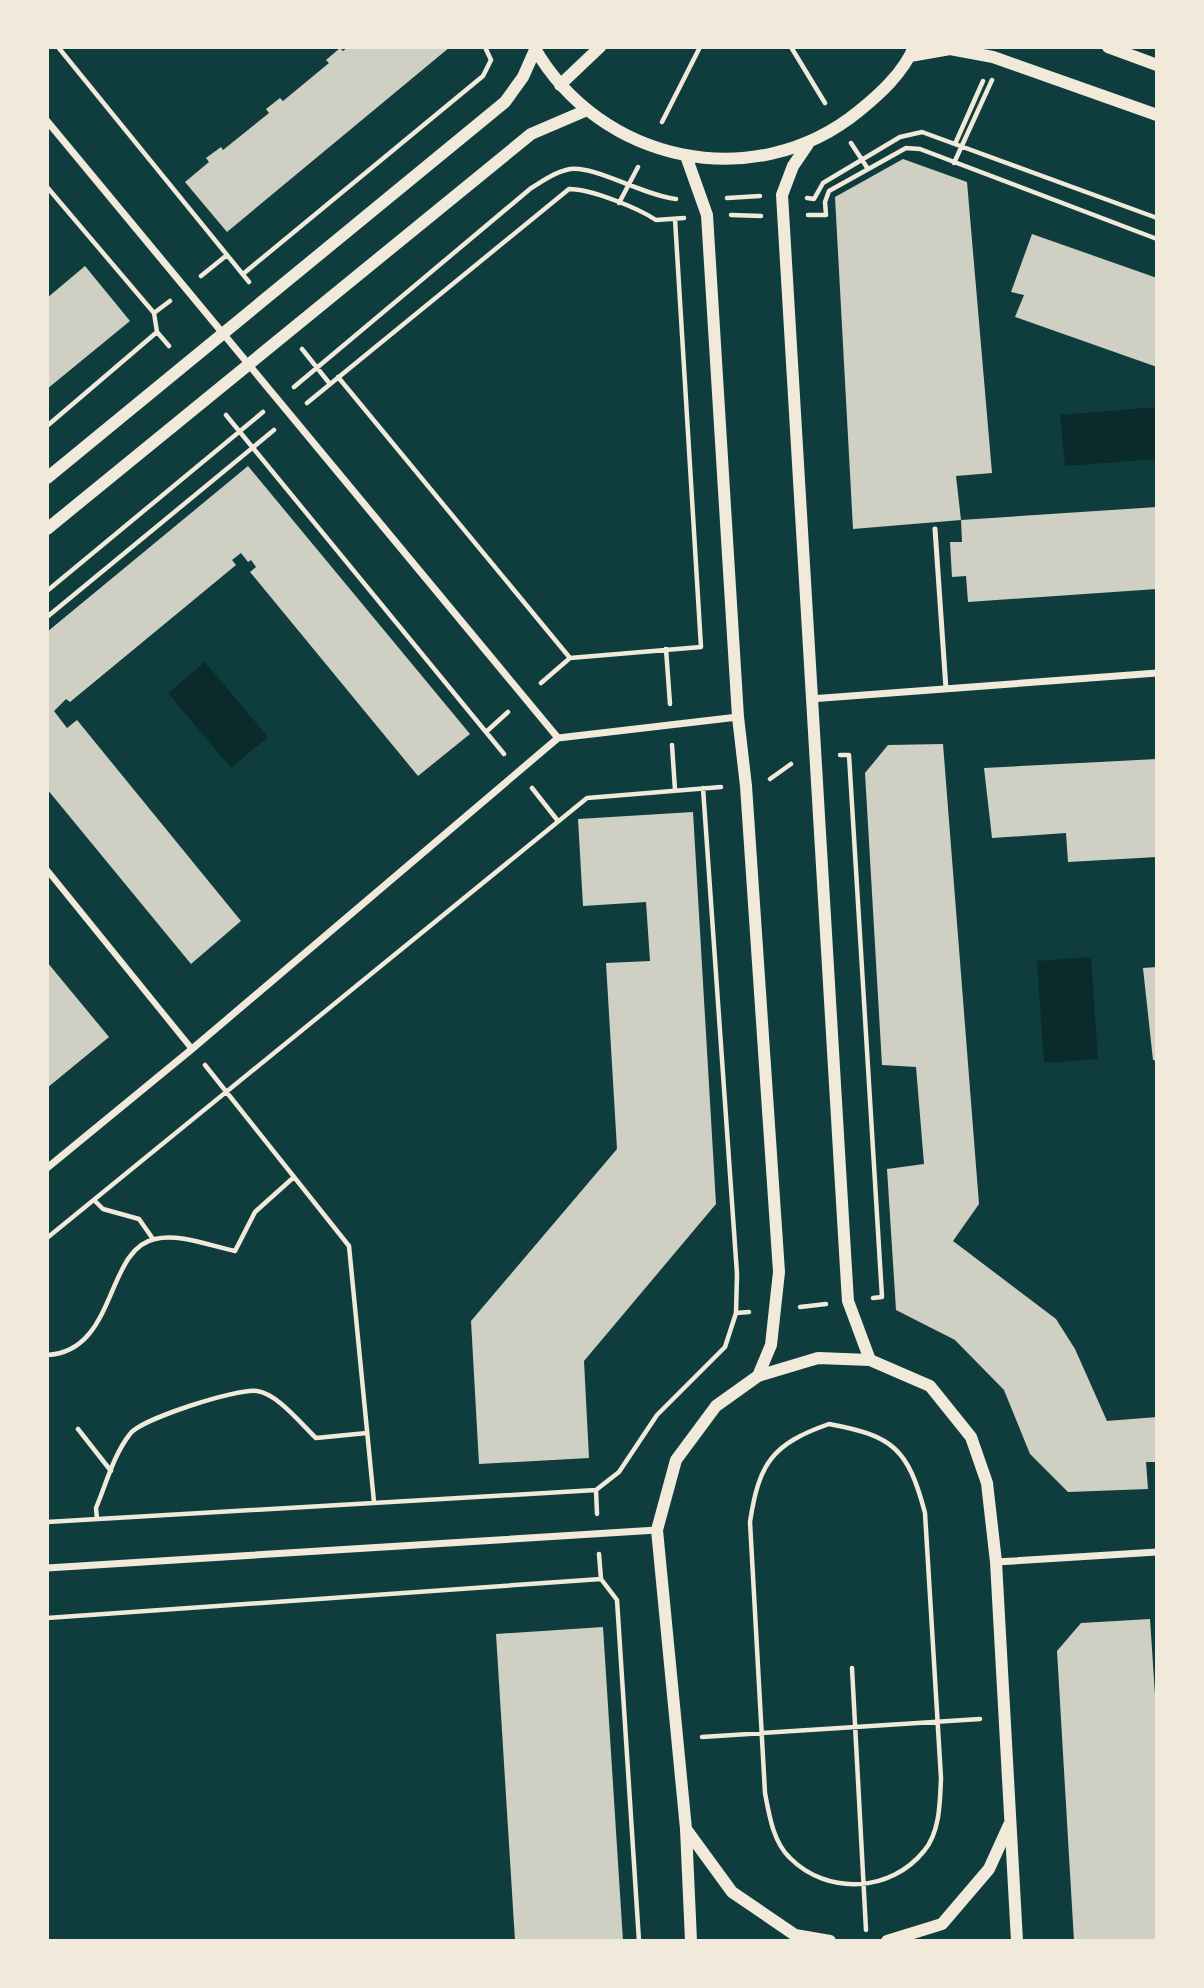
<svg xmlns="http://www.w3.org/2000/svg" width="1204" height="1988" font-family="'Roboto Condensed',sans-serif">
	<rect width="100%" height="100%" fill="#0f3d3e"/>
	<path fill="#0a2a2b" d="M1157,407V459L1065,466L1060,415Z
		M205,662L268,737L231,768L168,693Z
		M1091,957L1098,1059L1044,1063L1037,961Z"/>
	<path fill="#cfcfc3" d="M348,47H450L227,232L185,182L209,162L206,158L221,147L223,150L269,113L266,109L280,98L283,101L329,63L326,60L340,48L343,51Z
		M903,159L967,182L992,473L956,476L961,520L1157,507V589L968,602L966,576L952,577L950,542H962L961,520L853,529L835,197Z
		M1032,234L1157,278V367L1015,317L1024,295L1011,292Z
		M85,266L130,321L47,389V298Z
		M248,466L470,734L418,776L250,572L256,567L251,560L248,562L241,553L232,560L236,565L70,702L66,699L54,711L67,728L77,720L241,921L191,964L47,789V632Z
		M943,744L979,1204L953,1241L1056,1319L1075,1349L1107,1421L1157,1417V1462H1146L1148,1489L1068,1492L1030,1454L1004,1390L955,1340L896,1310L887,1169L924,1164L916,1067L882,1065L865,773L888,745Z
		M1157,759V857L1068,862L1066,833L992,838L984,768Z
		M693,812L716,1204L584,1361L589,1458L479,1464L471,1321L617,1149L606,963L650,961L646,902L583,906L578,819Z
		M47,962L109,1037L47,1088Z
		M1157,967V1061L1153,1060L1143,968Z
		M1150,1619L1157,1725V1941H1074L1057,1651L1081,1623Z
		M603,1627L623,1941H515L496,1634Z"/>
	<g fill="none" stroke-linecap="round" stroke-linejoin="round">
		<path stroke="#f1e9da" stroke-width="4.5" d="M58,47L249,282
			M791,47L825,103
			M662,122L700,47
			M851,143L868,169
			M955,144L983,81
			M954,163L992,80
			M47,187L154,313L157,332L169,346
			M727,198L760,196
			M807,198L814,199L823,183L900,137L922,132L1157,218
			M619,203L638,167
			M731,215L761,216
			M808,215H826L825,202L829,191L906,148L920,149L1157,239
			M243,274L483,76L491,60L485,47
			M201,276L227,255
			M154,313L170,301
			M302,349L330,384
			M338,377L570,658
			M294,387L530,189C542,181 555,172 570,169C594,165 645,196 676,199
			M307,403L569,189C591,189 638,208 656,220L684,218
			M226,415L504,754
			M47,426L157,332
			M47,591L263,412
			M47,617L274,430
			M666,649L670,704
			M541,683L570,658L701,647L675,219
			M486,732L508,712
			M672,745L675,790
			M840,755H849L882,1297L873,1298
			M770,779L791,764
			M532,788L558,821
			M205,1065L349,1246L374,1502
			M94,1200L103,1209L139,1219L153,1239
			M47,1238L587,798L721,787
			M800,1307L826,1304
			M736,1313L749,1312
			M47,1355C117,1352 105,1249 155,1239C180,1233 210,1246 235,1251L255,1212L294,1177
			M829,1424C894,1436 908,1449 925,1513L941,1778C940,1802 940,1832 924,1851C891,1892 828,1896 790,1858C773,1842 769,1814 765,1793L750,1522C759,1463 772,1444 829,1424Z
			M78,1429L111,1471
			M596,1490L597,1514
			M97,1519L96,1508C106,1484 114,1454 130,1434C141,1419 237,1388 257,1391C278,1394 301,1424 316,1438L367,1433
			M47,1522L596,1490L619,1472L657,1415L725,1347L736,1313L737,1274L703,788
			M599,1554L601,1579
			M47,1618L601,1579L617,1600L639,1941
			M852,1668L866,1930
			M702,1737L980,1719"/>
		<path stroke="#f1e9da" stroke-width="5" d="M935,529L946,689"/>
		<path stroke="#f1e9da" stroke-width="6" d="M47,870L192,1049"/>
		<path stroke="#f1e9da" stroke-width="7" d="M47,121L558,738
			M810,699L1157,673
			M47,1168L192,1049L558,738L738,717
			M996,1562L1157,1552
			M47,1568L657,1530"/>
		<path stroke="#f1e9da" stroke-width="12" d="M534,47C600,163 755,196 859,111C880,94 903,73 914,47
			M1108,47L1157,65
			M910,56L950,49L993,57L1157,115
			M560,85L600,47
			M808,144L793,166L782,195L846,1269L848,1301L870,1360
			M686,156L707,215L738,717L746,786L779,1272L771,1345L758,1376
			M47,478L505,102L523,77L535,50
			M47,529L531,134L587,110
			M686,1829L732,1892L795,1935L830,1941
			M691,1941L686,1829L657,1530L676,1460L716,1406L758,1376L818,1358L870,1360L930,1386L971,1437L987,1483L996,1562L1017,1941
			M887,1941L942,1924L989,1869L1009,1825"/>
	</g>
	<rect width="1204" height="1988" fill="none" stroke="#f1e9da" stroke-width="98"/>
</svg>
